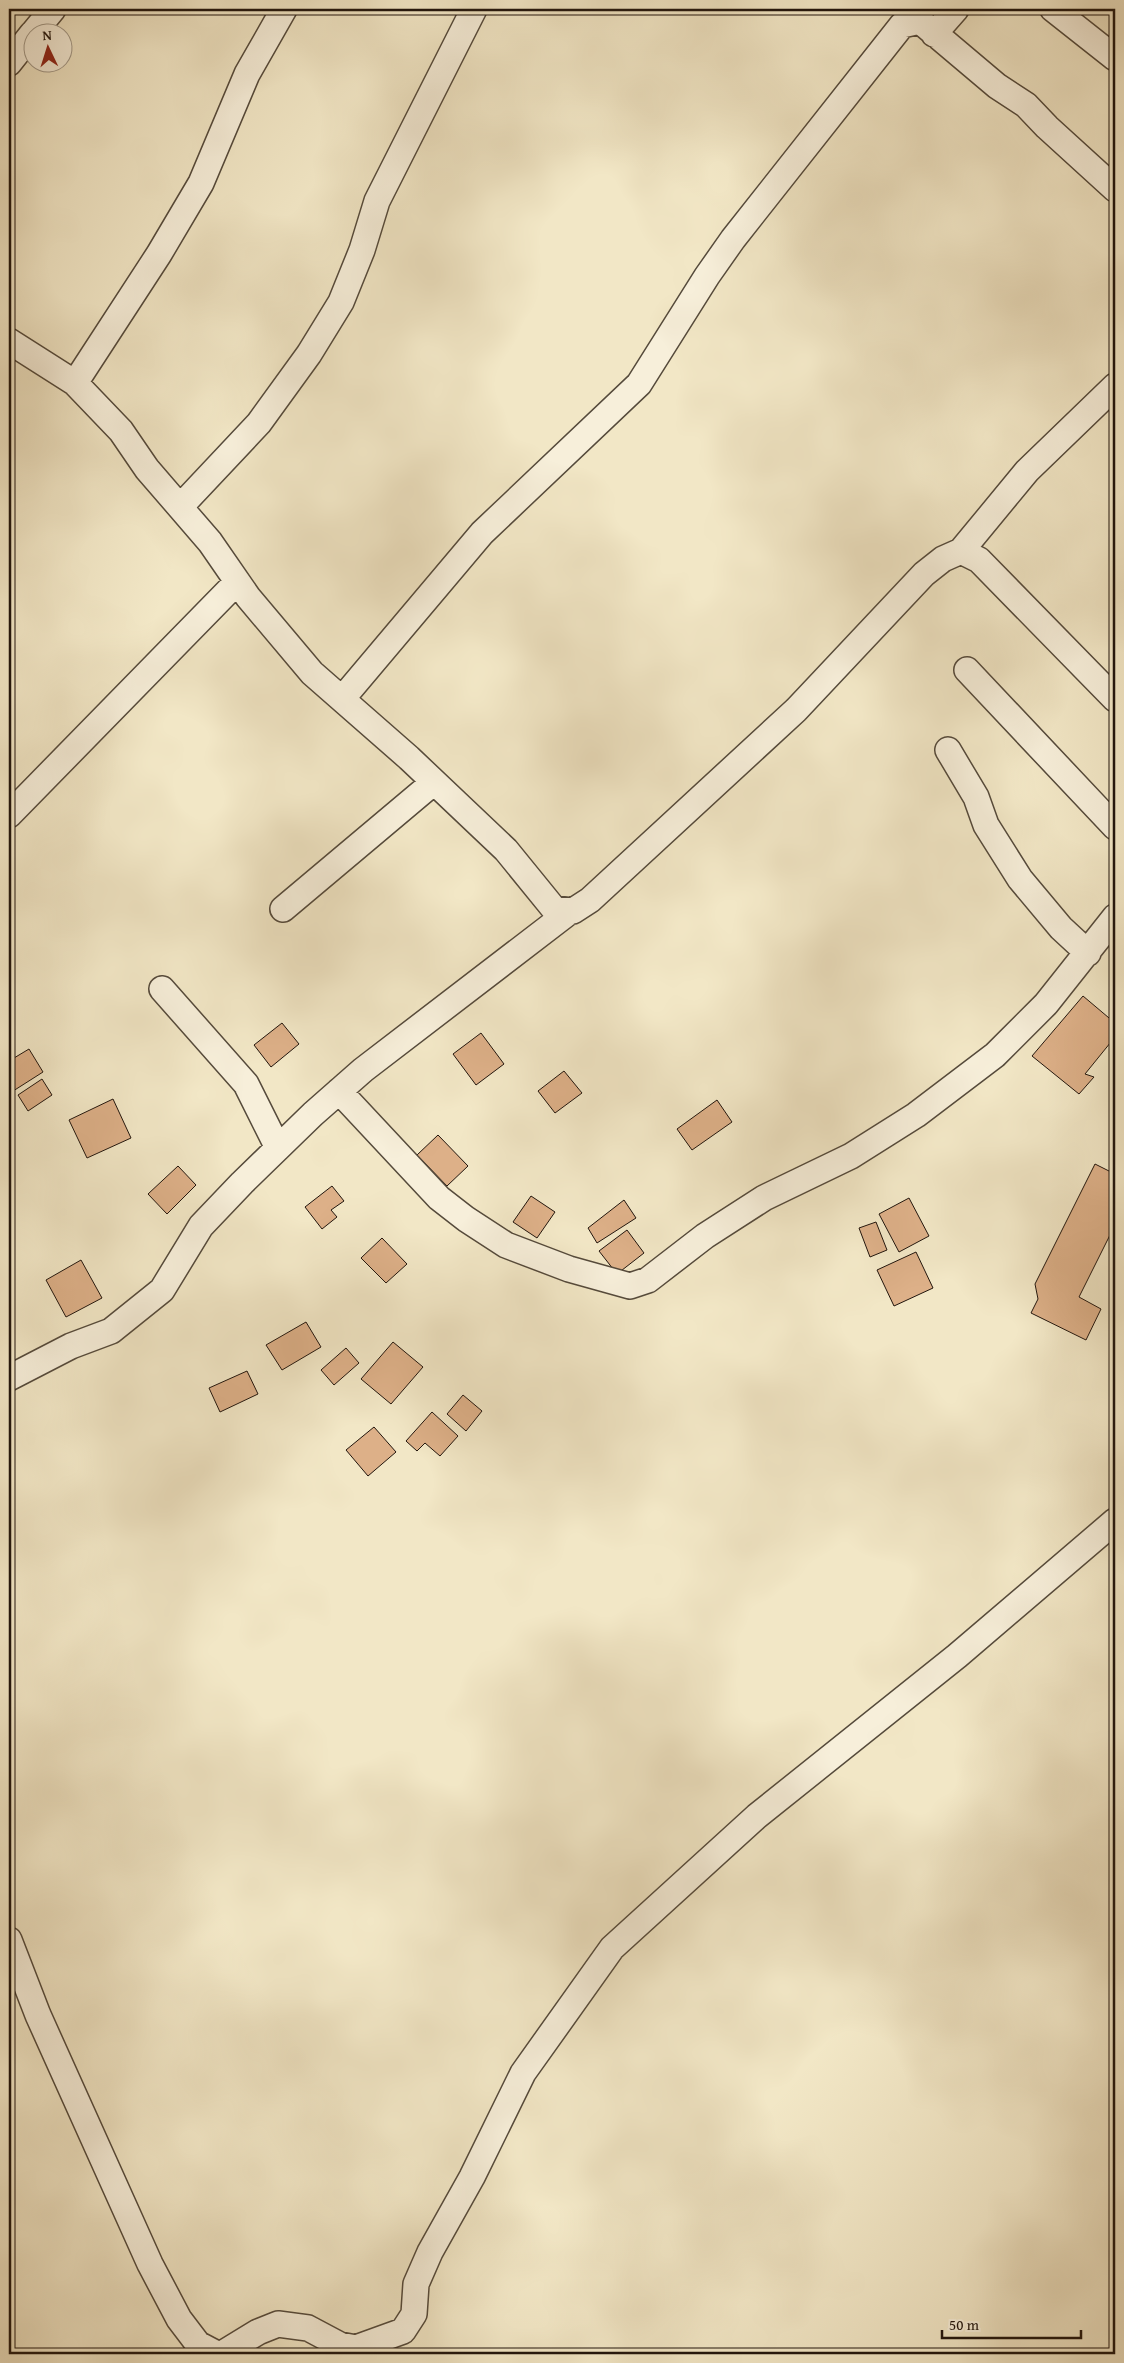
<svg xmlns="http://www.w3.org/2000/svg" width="1124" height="2363" font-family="'Gentium Book Plus',serif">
	<rect width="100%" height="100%" fill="#f2e7c6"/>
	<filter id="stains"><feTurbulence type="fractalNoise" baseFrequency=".004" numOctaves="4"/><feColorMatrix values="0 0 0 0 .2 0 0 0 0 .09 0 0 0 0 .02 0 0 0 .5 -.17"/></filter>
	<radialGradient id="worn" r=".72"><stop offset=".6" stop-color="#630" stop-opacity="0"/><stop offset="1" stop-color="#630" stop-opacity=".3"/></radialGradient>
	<path fill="#ddb088" stroke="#21150d" d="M1083,996L1115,1023V1037L1085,1074L1094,1077L1079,1094L1032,1056Z
		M282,1023L299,1044L271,1067L254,1045Z
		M481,1033L504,1064L476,1085L453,1054Z
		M29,1049L43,1072L10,1093L9,1061Z
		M564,1071L582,1093L555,1113L538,1091Z
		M42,1079L52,1095L28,1111L18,1095Z
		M113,1099L131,1138L87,1158L69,1120Z
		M717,1100L732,1122L692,1150L677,1129Z
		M438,1135L468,1166L447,1186L417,1155Z
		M1095,1164L1115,1174V1225L1079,1297L1101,1309L1086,1340L1031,1313L1038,1299L1035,1284Z
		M178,1166L196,1185L167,1214L148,1194Z
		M332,1186L344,1201L331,1210L337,1217L322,1229L305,1207Z
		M531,1196L555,1212L537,1238L513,1222Z
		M909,1198L929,1236L899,1252L879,1214Z
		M624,1200L636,1218L597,1243L588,1228Z
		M876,1222L887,1250L870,1257L859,1228Z
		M627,1230L644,1253L617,1274L599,1251Z
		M382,1238L407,1264L386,1283L361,1258Z
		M916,1252L933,1288L894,1306L877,1270Z
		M81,1260L102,1298L66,1317L46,1280Z
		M306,1322L321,1347L282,1370L266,1345Z
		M393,1342L423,1367L391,1404L361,1379Z
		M346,1348L359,1363L334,1385L321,1370Z
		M247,1371L258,1394L220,1412L209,1388Z
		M463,1395L482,1411L466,1431L447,1414Z
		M432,1412L458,1436L440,1456L425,1443L417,1451L406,1441Z
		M374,1427L396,1452L368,1476L346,1450Z"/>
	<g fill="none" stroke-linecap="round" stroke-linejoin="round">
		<defs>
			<path id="minor" d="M1053,9L1115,58
				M34,32L53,9
				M934,34L956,9
				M9,63L32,34
				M9,341L75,383L121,431L147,469L210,542L248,597L312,673L409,758L506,850L554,909L573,911L590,900L796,710L924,574L943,559L961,551L979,560L1115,699
				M75,383L159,254L201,183L247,74L284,9
				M180,507L259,423L309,354L341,302L362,250L377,201L474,9
				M961,551L1027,471L1115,386
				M967,670L1115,827
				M342,699L482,533L639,384L707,276L733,239L902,25L920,21L997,86L1026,105L1047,127L1115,189
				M948,750L976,797L986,825L1020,879L1061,928L1088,953
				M9,815L237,582
				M283,909L434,782
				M162,989L246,1084L278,1148
				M339,1091L439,1198L466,1219L506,1245L569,1269L630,1286L648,1280L705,1236L764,1198L851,1156L916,1115L995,1055L1046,1004L1115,917
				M9,1378L71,1346L111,1331L162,1290L201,1226L242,1183L313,1114L363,1070L569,912
				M9,1940L38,2015L150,2264L179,2319L198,2344L217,2354
				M222,2354L258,2332L278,2324L308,2328L340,2345L356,2348L403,2331L414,2314L416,2284L430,2252L472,2177L523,2073L612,1948L757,1816L957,1656L1115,1521"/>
		</defs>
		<use href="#minor" stroke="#554a3b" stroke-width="28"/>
		<use href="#minor" stroke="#f7efda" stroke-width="25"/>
	</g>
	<rect width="1124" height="2363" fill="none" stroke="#f2e7c6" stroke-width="30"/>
	<rect x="10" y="10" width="1104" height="2343" fill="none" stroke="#21150d" stroke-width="2.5"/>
	<rect x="15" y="15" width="1094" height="2333" fill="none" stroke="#21150d"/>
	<g transform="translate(48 48) rotate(356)"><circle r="24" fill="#f7efda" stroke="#a19888"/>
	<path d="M0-4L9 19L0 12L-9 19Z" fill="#8f2418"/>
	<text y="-8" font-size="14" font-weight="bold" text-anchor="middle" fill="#21150d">N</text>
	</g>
	<path d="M942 2330v8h139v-8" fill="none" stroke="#21150d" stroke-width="2.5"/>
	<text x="949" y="2330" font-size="15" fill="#21150d" stroke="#f7efda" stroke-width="4" paint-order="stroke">50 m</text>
	<rect width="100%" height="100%" filter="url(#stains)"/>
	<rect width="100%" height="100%" fill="url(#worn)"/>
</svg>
